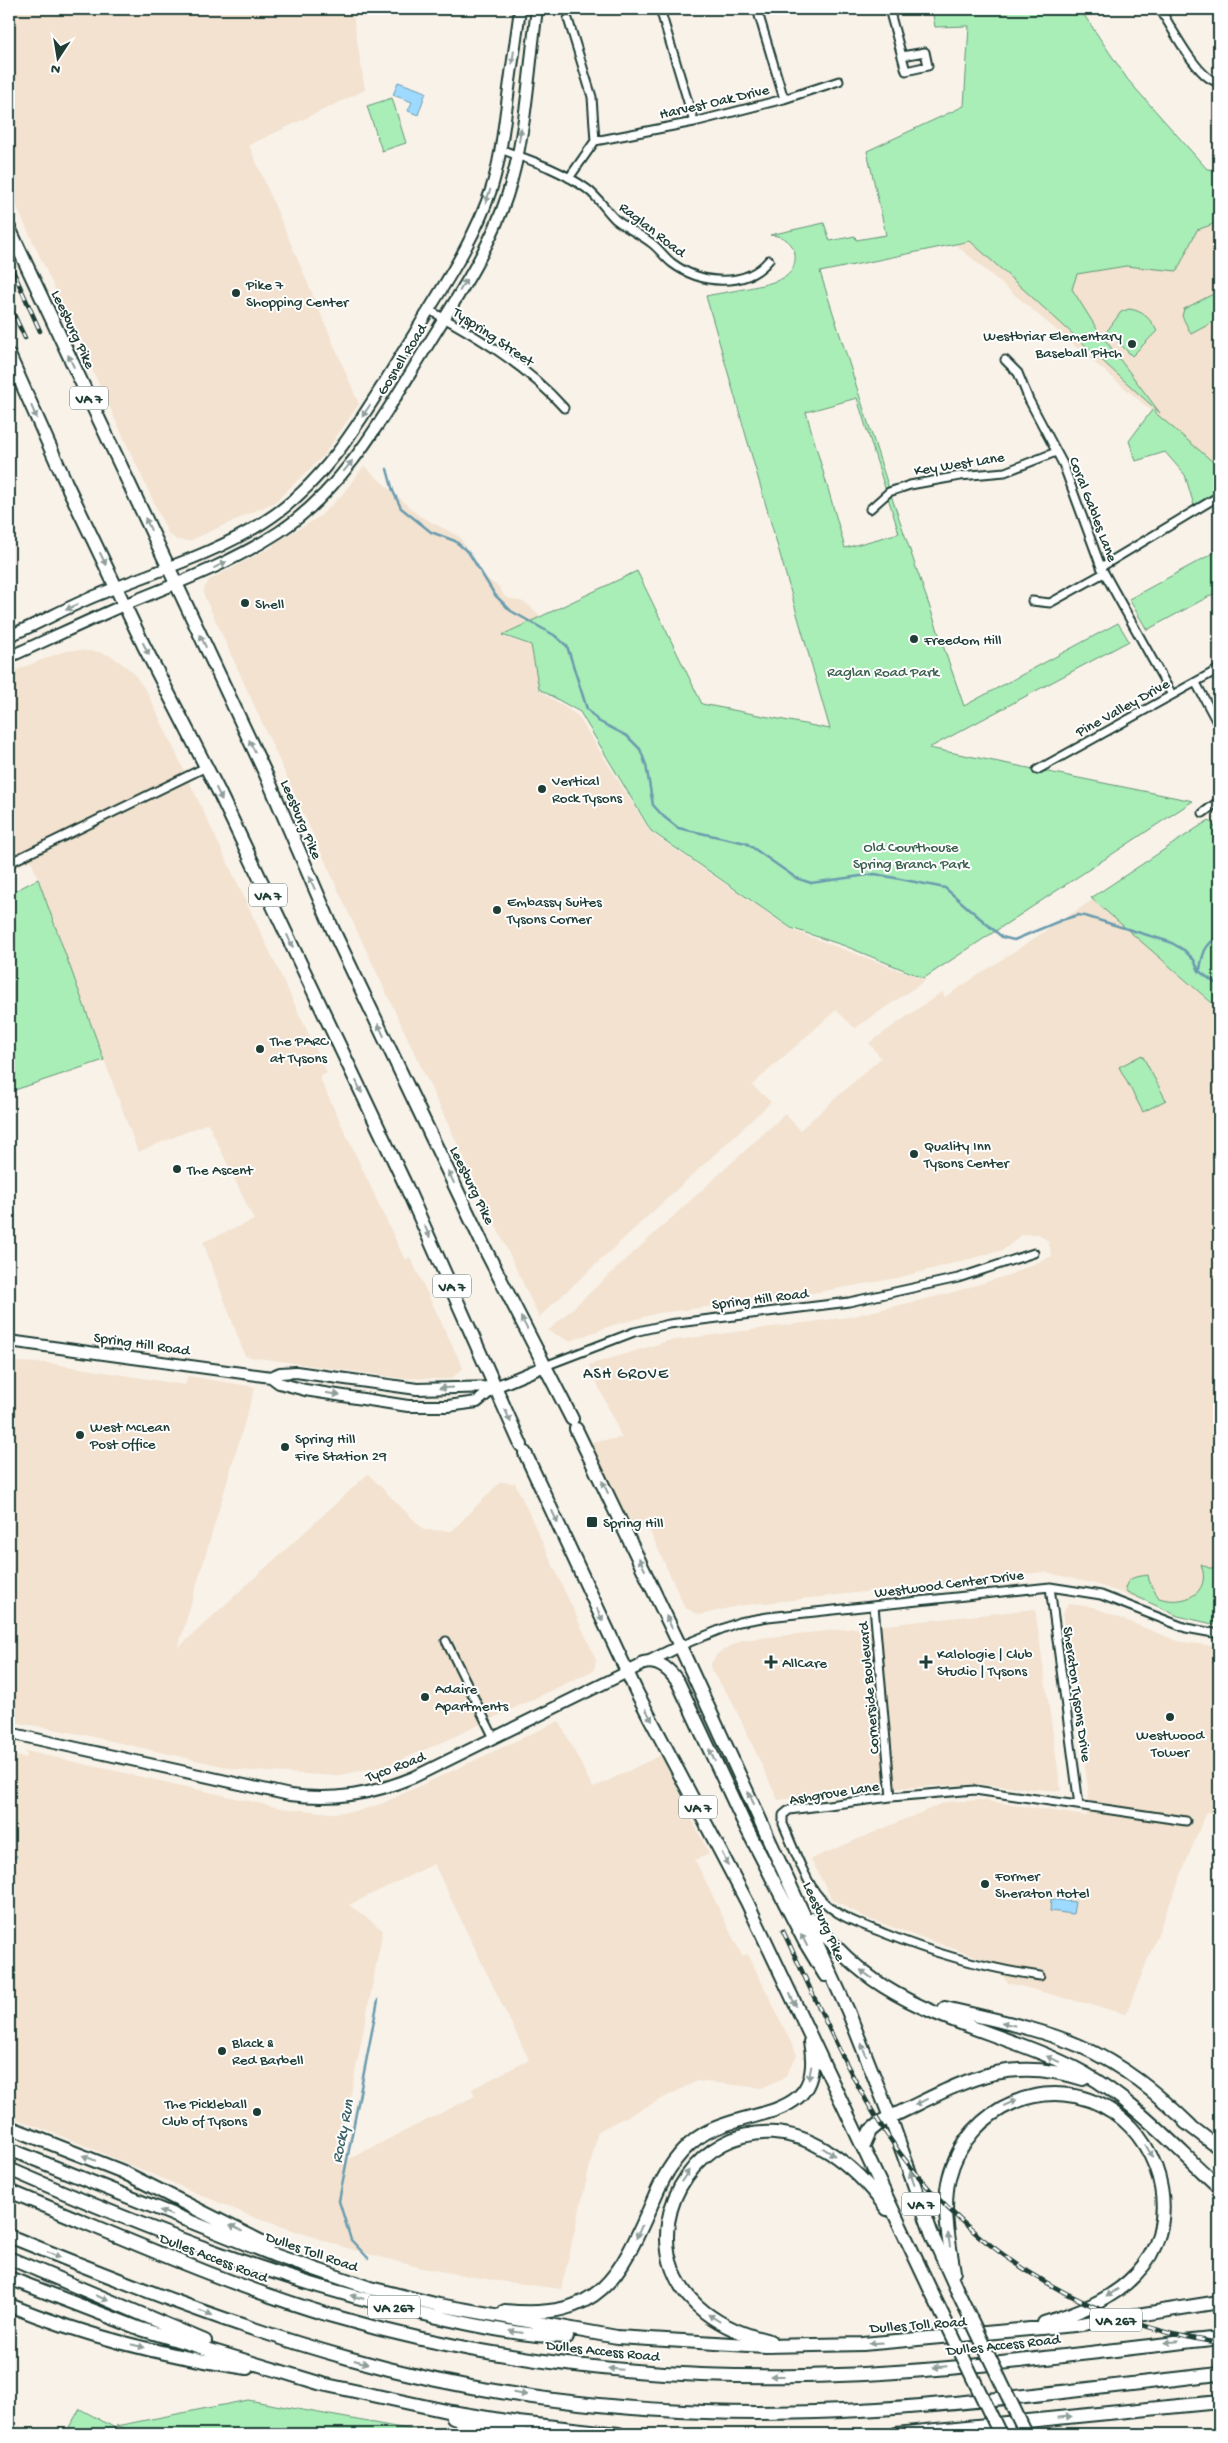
<svg xmlns="http://www.w3.org/2000/svg" width="1228" height="2443" font-family="'Gochi Hand',sans-serif">
	<rect width="100%" height="100%" fill="#f9f2e9"/>
	<filter id="ink" filterUnits="userSpaceOnUse"><feTurbulence type="fractalNoise" baseFrequency=".02" numOctaves="2"/><feDisplacementMap in="SourceGraphic" scale="10" xChannelSelector="R" yChannelSelector="G"/><feConvolveMatrix kernelMatrix="1 2 1 2 8 2 1 2 1" color-interpolation-filters="sRGB"/></filter>
	<g filter="url(#ink)">
		<path fill="#f2e2cf" fill-rule="evenodd" d="M9,9H352L365,90L249,145L359,404L323,456L275,502L189,541L177,540L168,533L9,190Z
			M1219,187V468L956,245Z
			M364,466L418,515L460,537L479,573L499,587L505,597L526,603L543,618L503,637L531,646L539,690L578,716L651,833L792,930L926,980L855,1028L836,1010L752,1085L771,1102L539,1317L351,918L204,595V589L209,580L274,546L273,544L319,517L342,495Z
			M74,650L99,652L111,656L132,671L147,692L327,1073L319,1077L405,1260L410,1257L463,1368L451,1379L400,1378L245,1356L203,1242L254,1220L208,1123L138,1152L31,860L9,870V673L62,652Z
			M1094,899L1213,1005L1219,1015V1622L1199,1620L1096,1584L1045,1572L737,1606L700,1615L685,1608L648,1527L632,1529L591,1444L590,1442L622,1438L589,1365L668,1341L849,1317L947,1294L1009,1275L1052,1256L1048,1241L1039,1234H1023L1003,1250L897,1278L807,1294L659,1313L613,1325L570,1341L548,1331L785,1114L800,1130L881,1058L869,1043L942,992L945,997Z
			M9,1362L48,1363L185,1385L188,1376L255,1387L178,1648L368,1474L424,1530L452,1531L500,1482L515,1483L596,1659L594,1670L445,1741L391,1764L336,1776L240,1770L85,1735L9,1721Z
			M1068,1604L1093,1607L1177,1641L1219,1647V1814L1206,1812L1126,2014L1008,1983L992,1962L869,1919L832,1899L811,1859L946,1802L980,1800L1086,1816L1089,1795L1063,1614Z
			M1035,1609L1061,1791L975,1784L877,1789L778,1800L731,1699L711,1670V1663L718,1653L742,1640Z
			M559,1721L593,1788L661,1755L709,1854L695,1860L742,1956L748,1954L797,2055L785,2077L762,2088L697,2081L598,2131L561,2289L492,2280L422,2268L350,2249L253,2217L79,2143L9,2116V1754L27,1758L26,1751L280,1808L331,1813L358,1811L381,1804ZM434,1864L529,2060L472,2089L475,2096L337,2165L383,1930L349,1905Z"/>
		<path fill="#a9edb7" stroke="#649576" fill-rule="evenodd" d="M932,9H1080L1128,80L1207,169L1219,170V222L1197,230L1177,271L1126,266L1077,274L1072,289L1097,329L1160,413L970,241L820,272L893,501L964,706L1118,623L1129,641L929,748L1193,801L924,978L845,946L791,928L651,831L580,712L539,689L531,645L502,635L637,571L702,704L830,729L706,296C724,292 769,286 783,278C794,273 798,258 793,248C788,238 780,236 770,235L824,223L830,241L855,236L856,240L886,235L867,151L964,106L969,26L935,27ZM857,398L899,533L845,548L806,412Z
			M392,98L406,143L382,151L367,106Z
			M1219,291V319L1191,334L1182,316L1184,309Z
			M1129,309C1144,311 1150,319 1157,331L1132,356L1107,331L1121,312Z
			M1152,410L1219,467V497L1195,509L1185,475L1165,452L1136,461L1129,441Z
			M1219,550V591L1147,630L1129,599Z
			M1209,820L1219,832V1014L1212,1003L1091,898Z
			M38,879L104,1060L9,1092V894Z
			M1142,1055L1166,1100L1143,1112L1119,1067Z
			M1201,1564L1209,1568H1219V1624L1217,1625L1178,1616L1127,1592L1125,1588C1129,1576 1136,1577 1148,1575L1150,1584L1159,1598C1184,1606 1212,1594 1201,1564Z
			M248,2400L434,2434H145L116,2426Z
			M80,2409L119,2430L116,2434H82L69,2427Z"/>
		<path fill="#9ed9ff" stroke="#6b9bae" d="M398,82L426,92L418,115L408,111L412,102L393,95Z
			M1051,1899L1075,1902L1073,1914L1050,1911Z"/>
		<g fill="none" stroke-linecap="round" stroke-linejoin="round">
			<path stroke="#6b9bae" stroke-width="2.5" d="M387,469L393,491L401,508L431,532L455,541L469,553L495,595L511,611L554,635L567,646L587,709L598,721L627,736L640,749L646,765L653,805L663,816L678,828L746,843L796,878L811,883L875,874L945,888L1002,937L1014,940L1062,920L1078,915L1085,916L1170,942L1184,950L1194,960L1199,971L1219,986
				M1200,969C1203,952 1205,945 1219,936
				M9,1863L16,1856
				M368,2258L351,2240L339,2201L378,2000"/>
			<defs>
				<path id="street" d="M660,9L694,122
					M757,9L784,99
					M889,9L906,71L928,66L925,52L902,56
					M1160,9C1171,26 1199,82 1219,82
					M568,19L592,97L595,141L569,178
					M595,141L694,122L784,99L839,81
					M500,149C530,160 561,170 587,189C598,197 605,209 615,219C626,228 639,234 650,242C659,248 664,257 672,263C700,284 745,289 769,260
					M429,310C477,336 527,366 564,408
					M1005,360L1018,373L1029,400L1063,464L1101,567L1172,695
					M870,509L889,492L910,485L960,476L1005,472L1056,452
					M1101,567L1219,496
					M1032,601L1050,603L1104,573
					M1196,683L1219,726
					M1037,770L1219,669
					M1203,813L1219,801
					M9,852L13,861
					M9,863L206,767
					M545,1366L634,1332L669,1324L849,1302L958,1278L1034,1253
					M1050,1587L1079,1805
					M874,1606L891,1797
					M446,1641L494,1738
					M680,1646L739,1622L768,1617L1050,1587L1101,1595L1186,1628L1219,1634
					M1040,1976C985,1968 938,1955 886,1934C862,1924 839,1919 820,1898C806,1883 792,1844 783,1824V1815L789,1810L891,1797L975,1790L1186,1821"/>
				<path id="secondary" d="M9,636C40,623 69,606 100,594C155,571 213,555 264,522C332,479 371,402 413,336C441,289 474,242 491,190C500,162 503,133 507,104C511,72 516,40 520,9
					M9,657C47,640 85,622 124,605C177,583 230,564 279,532C347,487 387,410 429,343C458,296 490,248 507,196C526,139 529,68 537,9
					M9,1341L271,1377L279,1383L305,1390L408,1406H448L477,1402L495,1387L545,1366
					M271,1377L280,1373L296,1372L417,1389L495,1387
					M9,1733L290,1795C335,1801 373,1794 414,1777L680,1646"/>
				<path id="highway" d="M9,228L267,777L333,930L485,1249L572,1419
					M9,355L66,483L144,646L218,790L406,1186L521,1445
					M576,1429L680,1646L848,2011L890,2117L932,2235L956,2288
					M525,1453L637,1693L747,1902L931,2291
					M643,1663C659,1659 670,1670 678,1682L744,1823L805,1942L825,1975
					M812,1919C832,1945 855,1968 883,1986C944,2025 1020,2038 1084,2073C1135,2102 1176,2148 1219,2187
					M945,2008C990,2019 1038,2028 1080,2046C1123,2065 1158,2094 1191,2126
					M1185,2122L1219,2148
					M9,2127L121,2171L268,2245
					M863,2147L870,2131L882,2121C955,2088 999,2052 1083,2079
					M9,2149L274,2255L370,2288L439,2305L617,2337L765,2346L863,2344L1075,2325L1219,2302
					M9,2169C145,2228 284,2283 429,2315C474,2325 521,2336 567,2337
					M9,2191C115,2234 219,2282 329,2315C482,2360 643,2379 803,2376C940,2374 1083,2353 1219,2338
					M9,2236C120,2281 232,2326 348,2358C463,2391 585,2408 705,2412C877,2418 1048,2393 1219,2374
					M9,2258L205,2341
					M954,2272C949,2241 942,2209 949,2178C966,2106 1051,2070 1113,2112C1165,2147 1182,2227 1136,2274C1112,2300 1077,2313 1044,2323
					M9,2278L141,2329L322,2384L451,2412L518,2423L619,2434
					M9,2305C85,2336 165,2356 247,2368
					M505,2311C600,2320 619,2279 653,2201C664,2174 679,2148 705,2133C752,2107 826,2121 810,2042
					M770,2341C548,2291 731,1996 887,2209
					M453,2418L487,2429L521,2434
					M896,2434L1219,2402"/>
			</defs>
			<use href="#street" stroke="#1f3d34" stroke-width="11"/>
			<use href="#secondary" stroke="#1f3d34" stroke-width="14"/>
			<use href="#highway" stroke="#1f3d34" stroke-width="16"/>
			<use href="#street" stroke="#fff" stroke-width="7"/>
			<use href="#secondary" stroke="#fff" stroke-width="10"/>
			<use href="#highway" stroke="#fff" stroke-width="12"/>
			<defs>
				<path id="rail" d="M9,262L40,331
					M9,304L25,338
					M783,1931C816,1999 845,2070 886,2133C960,2246 1086,2323 1219,2343"/>
			</defs>
			<use href="#rail" stroke="#1f3d34" stroke-width="4.5"/>
			<use href="#rail" stroke="#fff" stroke-width="2.5" stroke-dasharray="8" stroke-linecap="butt"/>
			<defs>
				<path id="highway-bridge" d="M956,2288L1026,2434
					M931,2291L1000,2434"/>
			</defs>
			<use href="#highway-bridge" stroke="#1f3d34" stroke-width="16" stroke-linecap="butt"/>
			<use href="#highway-bridge" stroke="#fff" stroke-width="12"/>
		</g>
		<defs><path id="oneway-solid" d="M-6-.8H1V-3.2L6.5 0L1 3.2V.8H-6Z" transform="scale(1.25)"/></defs>
		<g fill="#8f9e9a">
			<use href="#oneway-solid" transform="translate(513 57) rotate(98)"/>
			<use href="#oneway-solid" transform="translate(520 135) rotate(-82)"/>
			<use href="#oneway-solid" transform="translate(488 196) rotate(110)"/>
			<use href="#oneway-solid" transform="translate(463 285) rotate(-60)"/>
			<use href="#oneway-solid" transform="translate(71 361) rotate(-115)"/>
			<use href="#oneway-solid" transform="translate(366 411) rotate(123)"/>
			<use href="#oneway-solid" transform="translate(34 412) rotate(67)"/>
			<use href="#oneway-solid" transform="translate(348 466) rotate(-51)"/>
			<use href="#oneway-solid" transform="translate(148 524) rotate(-115)"/>
			<use href="#oneway-solid" transform="translate(103 559) rotate(64)"/>
			<use href="#oneway-solid" transform="translate(220 565) rotate(-27)"/>
			<use href="#oneway-solid" transform="translate(72 607) rotate(155)"/>
			<use href="#oneway-solid" transform="translate(203 641) rotate(-115)"/>
			<use href="#oneway-solid" transform="translate(146 649) rotate(64)"/>
			<use href="#oneway-solid" transform="translate(252 746) rotate(-115)"/>
			<use href="#oneway-solid" transform="translate(219 794) rotate(64)"/>
			<use href="#oneway-solid" transform="translate(312 883) rotate(-114)"/>
			<use href="#oneway-solid" transform="translate(290 941) rotate(65)"/>
			<use href="#oneway-solid" transform="translate(381 1030) rotate(-115)"/>
			<use href="#oneway-solid" transform="translate(359 1087) rotate(65)"/>
			<use href="#oneway-solid" transform="translate(451 1177) rotate(-116)"/>
			<use href="#oneway-solid" transform="translate(427 1231) rotate(66)"/>
			<use href="#oneway-solid" transform="translate(524 1323) rotate(-118)"/>
			<use href="#oneway-solid" transform="translate(446 1388) rotate(177)"/>
			<use href="#oneway-solid" transform="translate(333 1394) rotate(9)"/>
			<use href="#oneway-solid" transform="translate(508 1416) rotate(66)"/>
			<use href="#oneway-solid" transform="translate(605 1487) rotate(-116)"/>
			<use href="#oneway-solid" transform="translate(555 1517) rotate(65)"/>
			<use href="#oneway-solid" transform="translate(642 1564) rotate(-116)"/>
			<use href="#oneway-solid" transform="translate(600 1615) rotate(65)"/>
			<use href="#oneway-solid" transform="translate(669 1622) rotate(-115)"/>
			<use href="#oneway-solid" transform="translate(649 1715) rotate(62)"/>
			<use href="#oneway-solid" transform="translate(712 1755) rotate(-115)"/>
			<use href="#oneway-solid" transform="translate(751 1798) rotate(-116)"/>
			<use href="#oneway-solid" transform="translate(725 1859) rotate(63)"/>
			<use href="#oneway-solid" transform="translate(804 1940) rotate(-117)"/>
			<use href="#oneway-solid" transform="translate(866 1974) rotate(-144)"/>
			<use href="#oneway-solid" transform="translate(793 2000) rotate(64)"/>
			<use href="#oneway-solid" transform="translate(1008 2024) rotate(-166)"/>
			<use href="#oneway-solid" transform="translate(864 2050) rotate(-111)"/>
			<use href="#oneway-solid" transform="translate(1053 2059) rotate(-156)"/>
			<use href="#oneway-solid" transform="translate(810 2073) rotate(101)"/>
			<use href="#oneway-solid" transform="translate(921 2102) rotate(153)"/>
			<use href="#oneway-solid" transform="translate(1010 2103) rotate(-24)"/>
			<use href="#oneway-solid" transform="translate(1149 2151) rotate(61)"/>
			<use href="#oneway-solid" transform="translate(829 2152) rotate(33)"/>
			<use href="#oneway-solid" transform="translate(89 2158) rotate(-158)"/>
			<use href="#oneway-solid" transform="translate(685 2176) rotate(-56)"/>
			<use href="#oneway-solid" transform="translate(912 2178) rotate(-110)"/>
			<use href="#oneway-solid" transform="translate(166 2213) rotate(-158)"/>
			<use href="#oneway-solid" transform="translate(236 2228) rotate(-152)"/>
			<use href="#oneway-solid" transform="translate(639 2232) rotate(114)"/>
			<use href="#oneway-solid" transform="translate(949 2240) rotate(-98)"/>
			<use href="#oneway-solid" transform="translate(54 2255) rotate(22)"/>
			<use href="#oneway-solid" transform="translate(1112 2293) rotate(147)"/>
			<use href="#oneway-solid" transform="translate(357 2297) rotate(-165)"/>
			<use href="#oneway-solid" transform="translate(102 2298) rotate(23)"/>
			<use href="#oneway-solid" transform="translate(206 2313) rotate(19)"/>
			<use href="#oneway-solid" transform="translate(714 2318) rotate(-148)"/>
			<use href="#oneway-solid" transform="translate(516 2332) rotate(-172)"/>
			<use href="#oneway-solid" transform="translate(1171 2342) rotate(175)"/>
			<use href="#oneway-solid" transform="translate(876 2343) rotate(176)"/>
			<use href="#oneway-solid" transform="translate(138 2346) rotate(13)"/>
			<use href="#oneway-solid" transform="translate(361 2362) rotate(15)"/>
			<use href="#oneway-solid" transform="translate(940 2367) rotate(175)"/>
			<use href="#oneway-solid" transform="translate(615 2369) rotate(-175)"/>
			<use href="#oneway-solid" transform="translate(777 2376) rotate(180)"/>
			<use href="#oneway-solid" transform="translate(520 2394) rotate(9)"/>
			<use href="#oneway-solid" transform="translate(1065 2417) rotate(-6)"/>
		</g>
	</g>
	<g fill="#1f3d34" stroke="#fff" stroke-width="2">
		<circle cx="236" cy="293" r="5"/>
		<circle cx="1132" cy="344" r="5"/>
		<circle cx="245" cy="603" r="5"/>
		<circle cx="914" cy="639" r="5"/>
		<circle cx="542" cy="789" r="5"/>
		<circle cx="497" cy="910" r="5"/>
		<circle cx="260" cy="1049" r="5"/>
		<circle cx="914" cy="1154" r="5"/>
		<circle cx="177" cy="1169" r="5"/>
		<circle cx="80" cy="1435" r="5"/>
		<circle cx="285" cy="1447" r="5"/>
		<rect x="586" y="1516" width="12" height="12" rx="2.5"/>
		<path d="M768.5 1654.5h5v5h5v5h-5v5h-5v-5h-5v-5h5z"/>
		<path d="M923.5 1654.5h5v5h5v5h-5v5h-5v-5h-5v-5h5z"/>
		<circle cx="425" cy="1697" r="5"/>
		<circle cx="1170" cy="1717" r="5"/>
		<circle cx="985" cy="1884" r="5"/>
		<circle cx="222" cy="2051" r="5"/>
		<circle cx="257" cy="2112" r="5"/>
	</g>
	<g text-anchor="middle" stroke-width="4" stroke-linejoin="round" paint-order="stroke">
		<g fill="#fff" stroke="#627771" stroke-width="1">
			<rect x="70" y="386.5" width="38" height="23" rx="4"/>
			<rect x="249" y="883.5" width="38" height="23" rx="4"/>
			<rect x="433" y="1274.5" width="38" height="23" rx="4"/>
			<rect x="679" y="1795.5" width="38" height="23" rx="4"/>
			<rect x="902" y="2192.5" width="38" height="23" rx="4"/>
			<rect x="368" y="2295.5" width="52" height="23" rx="4"/>
			<rect x="1090" y="2308.5" width="52" height="23" rx="4"/>
		</g>
		<g font-size="14" font-weight="bold" fill="#1f3d34">
			<text x="89" y="403">VA 7</text>
			<text x="268" y="900">VA 7</text>
			<text x="452" y="1291">VA 7</text>
			<text x="698" y="1812">VA 7</text>
			<text x="921" y="2209">VA 7</text>
			<text x="394" y="2312">VA 267</text>
			<text x="1116" y="2325">VA 267</text>
		</g>
		<g font-size="15" fill="#1f3d34" stroke="#fff">
			<text transform="translate(714 101) rotate(-13)" y="5">Harvest Oak Drive</text>
			<text transform="translate(653 229) rotate(38)" y="5">Raglan Road</text>
			<text transform="translate(74 329) rotate(65)" y="5">Leesburg Pike</text>
			<text transform="translate(494 336) rotate(34)" y="5">Tyspring Street</text>
			<text transform="translate(401 359) rotate(-58)" y="5">Gosnell Road</text>
			<text transform="translate(959 463) rotate(-9)" y="5">Key West Lane</text>
			<text transform="translate(1094 509) rotate(69)" y="5">Coral Gables Lane</text>
			<text transform="translate(1122 707) rotate(-29)" y="5">Pine Valley Drive</text>
			<text transform="translate(302 819) rotate(67)" y="5">Leesburg Pike</text>
			<text transform="translate(473 1185) rotate(64)" y="5">Leesburg Pike</text>
			<text transform="translate(760 1298) rotate(-7)" y="5">Spring Hill Road</text>
			<text transform="translate(142 1343) rotate(8)" y="5">Spring Hill Road</text>
			<text transform="translate(949 1583) rotate(-7)" y="5">Westwood Center Drive</text>
			<text transform="translate(868 1688) rotate(-95)" y="5">Cornerside Boulevard</text>
			<text transform="translate(1078 1694) rotate(82)" y="5">Sheraton Tysons Drive</text>
			<text transform="translate(395 1766) rotate(-21)" y="5">Tyco Road</text>
			<text transform="translate(834 1792) rotate(-9)" y="5">Ashgrove Lane</text>
			<text transform="translate(825 1921) rotate(66)" y="5">Leesburg Pike</text>
			<text transform="translate(312 2251) rotate(19)" y="5">Dulles Toll Road</text>
			<text transform="translate(214 2257) rotate(21)" y="5">Dulles Access Road</text>
			<text transform="translate(918 2324) rotate(-4)" y="5">Dulles Toll Road</text>
			<text transform="translate(1003 2344) rotate(-6)" y="5">Dulles Access Road</text>
			<text transform="translate(603 2350) rotate(6)" y="5">Dulles Access Road</text>
		</g>
		<g font-size="15" fill="#1f3d34" stroke="#fff" text-anchor="start">
			<text x="246" y="289">Pike 7<tspan x="246" dy="17">Shopping Center</tspan></text>
			<text x="1122" y="340" text-anchor="end">Westbriar Elementary<tspan x="1122" dy="17">Baseball Pitch</tspan></text>
			<text x="255" y="608">Shell</text>
			<text x="924" y="644">Freedom Hill</text>
			<text x="552" y="785">Vertical<tspan x="552" dy="17">Rock Tysons</tspan></text>
			<text x="507" y="906">Embassy Suites<tspan x="507" dy="17">Tysons Corner</tspan></text>
			<text x="270" y="1045">The PARC<tspan x="270" dy="17">at Tysons</tspan></text>
			<text x="924" y="1150">Quality Inn<tspan x="924" dy="17">Tysons Center</tspan></text>
			<text x="187" y="1174">The Ascent</text>
			<text x="90" y="1431">West McLean<tspan x="90" dy="17">Post Office</tspan></text>
			<text x="295" y="1443">Spring Hill<tspan x="295" dy="17">Fire Station 29</tspan></text>
			<text x="603" y="1527">Spring Hill</text>
			<text x="937" y="1658">Kalologie | Club<tspan x="937" dy="17">Studio | Tysons</tspan></text>
			<text x="782" y="1667">AllCare</text>
			<text x="435" y="1693">Adaire<tspan x="435" dy="17">Apartments</tspan></text>
			<text x="1170" y="1739" text-anchor="middle">Westwood<tspan x="1170" dy="17">Tower</tspan></text>
			<text x="995" y="1880">Former<tspan x="995" dy="17">Sheraton Hotel</tspan></text>
			<text x="232" y="2047">Black &amp;<tspan x="232" dy="17">Red Barbell</tspan></text>
			<text x="247" y="2108" text-anchor="end">The Pickleball<tspan x="247" dy="17">Club of Tysons</tspan></text>
		</g>
		<g font-size="15" fill="#3b604e" stroke="#fff">
			<text x="883" y="676">Raglan Road Park</text>
			<text x="911" y="851">Old Courthouse<tspan x="911" dy="17">Spring Branch Park</tspan></text>
		</g>
		<g font-size="16" letter-spacing="1" fill="#1f3d34" stroke="#fff">
			<text x="626" y="1378">ASH GROVE</text>
		</g>
		<g font-size="16" font-style="italic" fill="#3f6467" stroke="#fff">
			<text transform="translate(341 2131) rotate(-79)" y="6">Rocky Run</text>
		</g>
	</g>
	<rect width="1228" height="2443" fill="none" stroke="#fff" stroke-width="30"/>
	<rect x="15" y="15" width="1198" height="2413" fill="none" stroke="#1f3d34" stroke-width="2" filter="url(#ink)"/>
	<g transform="translate(58 58) rotate(192)" stroke="#ffffff" stroke-width="4" paint-order="stroke">
	<path d="M0-4L9 19L0 12L-9 19Z" fill="#1f3d34"/>
	<text y="-8" font-size="14" font-weight="bold" text-anchor="middle" fill="#1f3d34">N</text>
	</g>
</svg>
